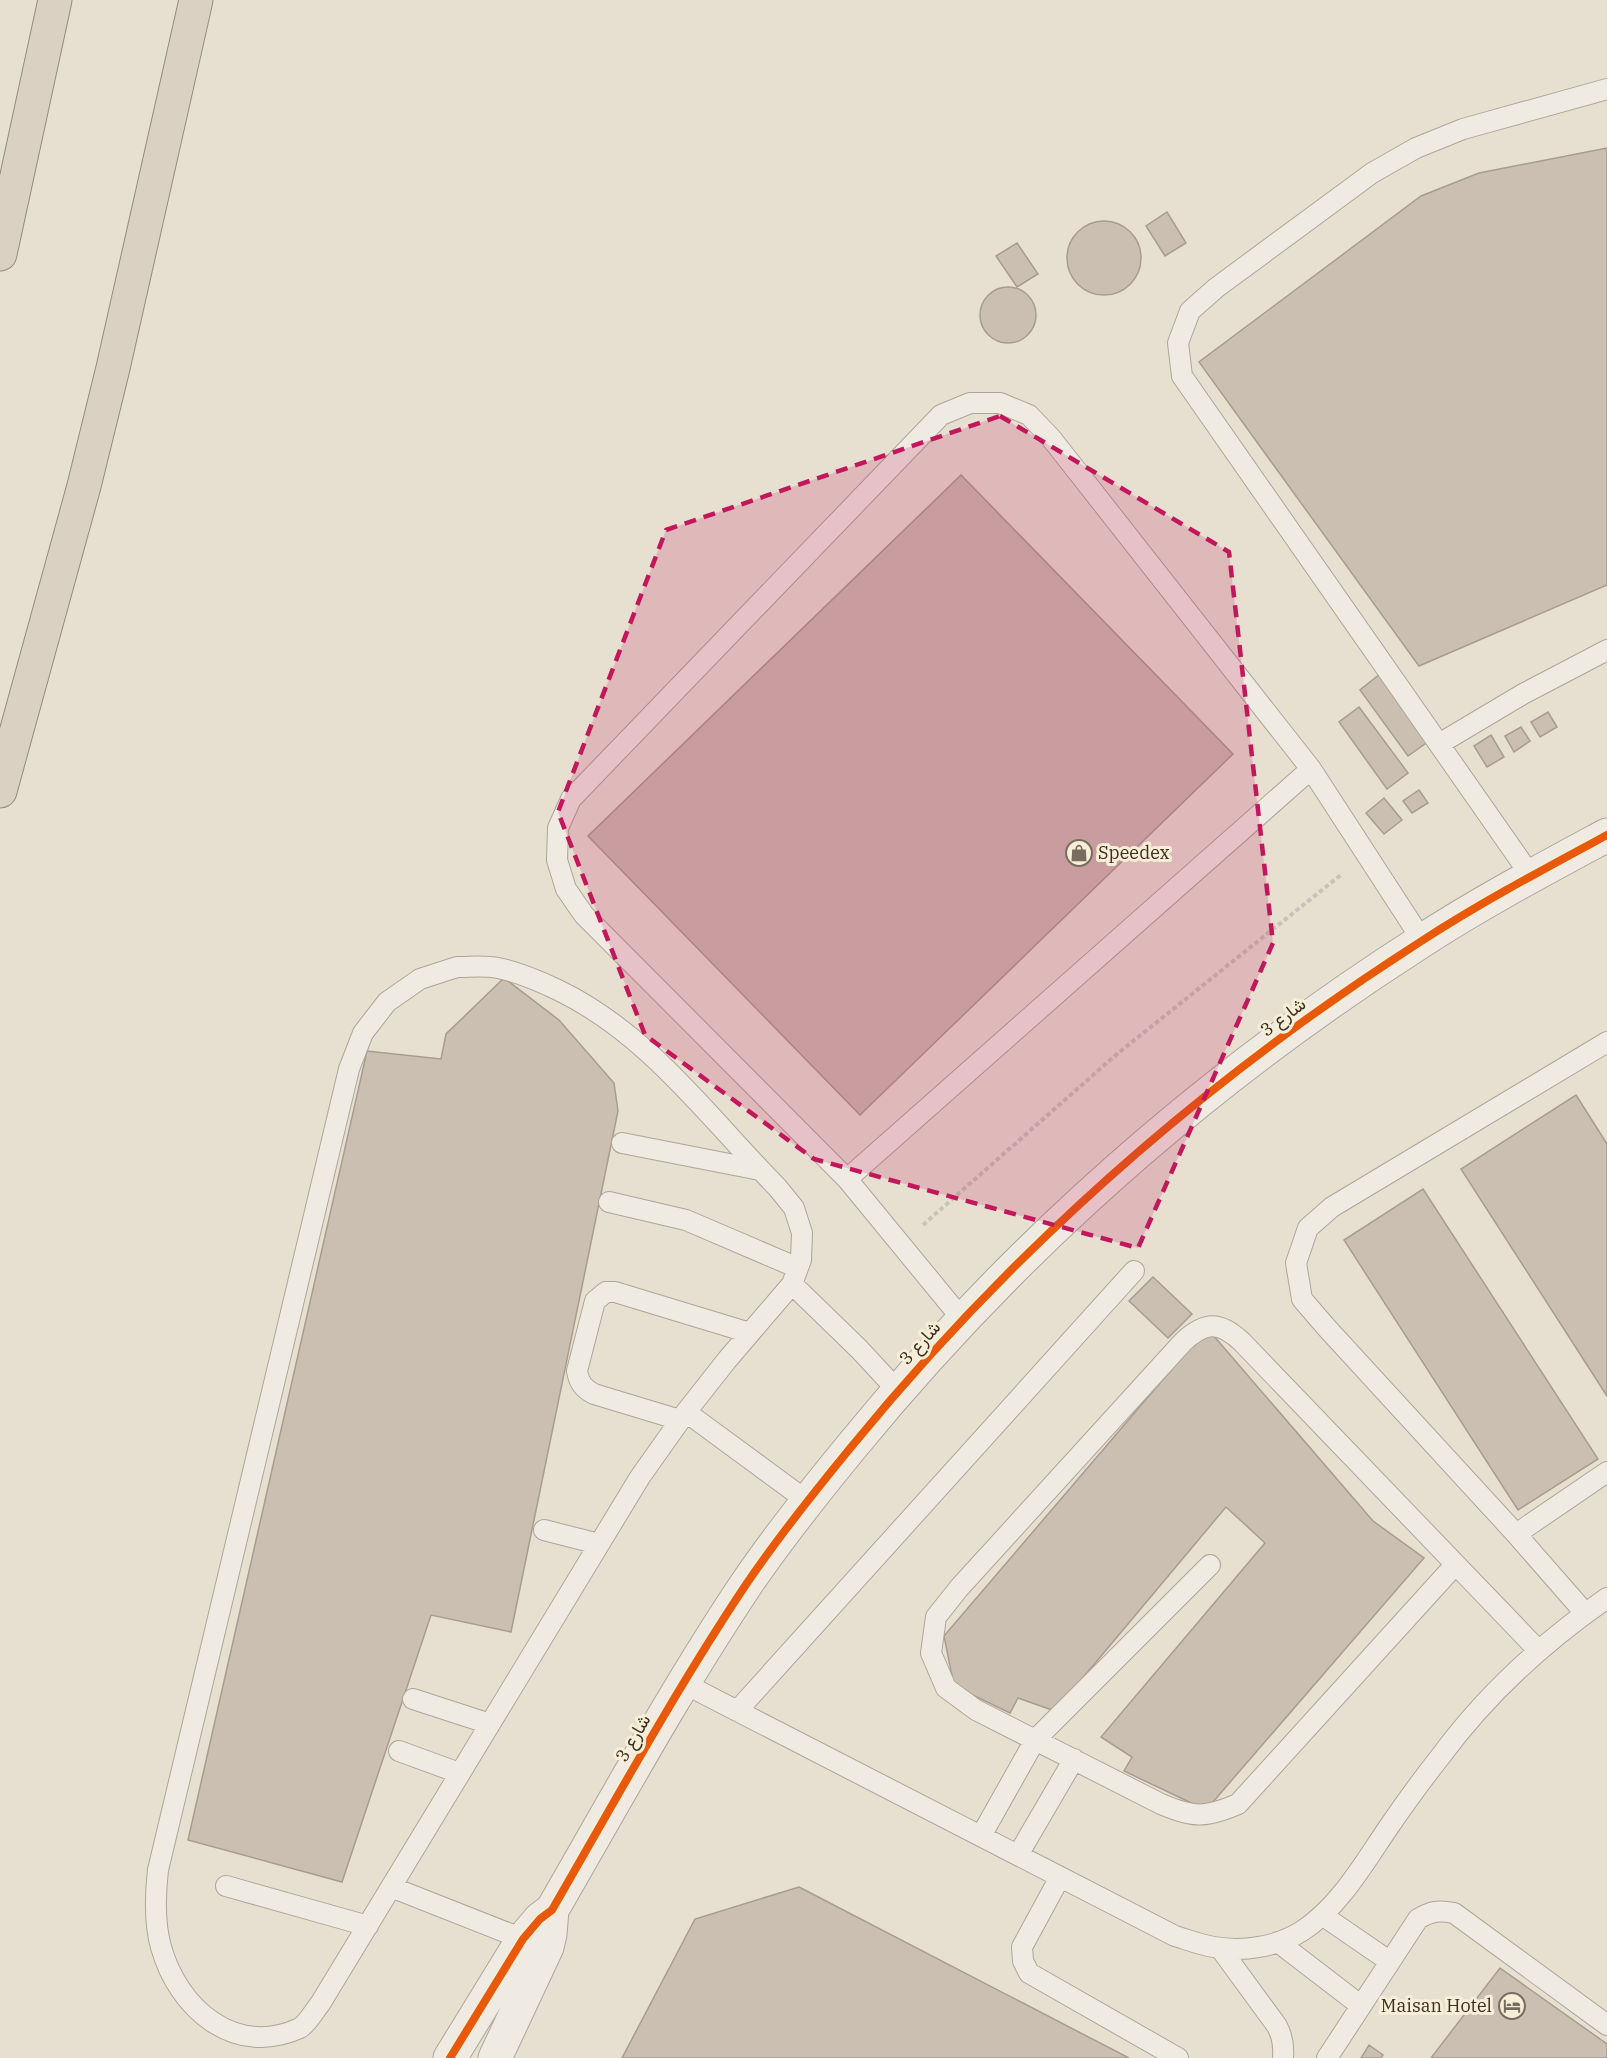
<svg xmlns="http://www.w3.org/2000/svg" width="1607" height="2058" font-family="'IBM Plex Serif',Vazirmatn,serif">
	<rect width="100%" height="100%" fill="#e7e0d1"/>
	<path fill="#cbbfb2" stroke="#a89c90" stroke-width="1.5" d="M1607,148V585L1419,666L1199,362L1421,196L1479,173Z
		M1167,212L1186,243L1165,256L1146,226Z
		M1067 258a37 37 0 1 1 74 0a37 37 0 1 1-74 0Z
		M1017,243L1038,274L1017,287L996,256Z
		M980 315a28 28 0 1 1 56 0a28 28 0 1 1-56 0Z
		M961,475L1233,754L860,1115L588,836Z
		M1380,674L1429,741L1408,756L1360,690Z
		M1359,707L1408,773L1387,789L1339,722Z
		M1548,712L1557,727L1540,737L1531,722Z
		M1521,727L1530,741L1514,752L1505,736Z
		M1491,735L1504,757L1487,767L1474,746Z
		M1419,790L1428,803L1412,813L1403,801Z
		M1384,798L1402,820L1384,834L1366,813Z
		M504,978L559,1020L614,1083L618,1111L511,1632L431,1615L342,1882L188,1840L367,1051L441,1059L446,1034Z
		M1576,1095L1607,1144V1396L1461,1169Z
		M1423,1189L1598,1459L1518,1510L1344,1240Z
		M1153,1277L1192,1314L1168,1338L1129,1301Z
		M1207,1328L1373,1521L1424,1558L1206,1810L1124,1771L1132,1757L1101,1737L1265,1543L1226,1507L1055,1711L1018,1698L1010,1713L954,1686L944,1636Z
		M799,1887L1129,2058H622L695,1919Z
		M1500,1968L1607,2044V2058H1431Z
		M1369,2045L1383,2055L1381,2058H1361Z"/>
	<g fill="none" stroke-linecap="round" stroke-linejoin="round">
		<defs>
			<path id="service" d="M1439,744L1523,694L1607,650
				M1531,876L1182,376L1178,343L1190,311L1216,288L1372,173L1416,148L1463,129L1607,89
				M457,967C470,967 485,965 498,968C519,972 539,981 558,990C649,1034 708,1117 777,1187L794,1208L802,1233L801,1260L792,1284L727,1360L686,1412L640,1477L320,2004C314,2011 308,2023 300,2028C234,2058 178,2008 161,1947C154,1922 155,1896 158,1870L349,1069L363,1033L387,1002L420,979Z
				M622,1143L760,1170
				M847,1179L1311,769
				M609,1202L686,1220L798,1268
				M792,1284L859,1349L897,1390
				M962,1319L847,1179L584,915L566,889L557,860L558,828L571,799L941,415L970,403H1000L1029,415L1051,438L1311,769L1422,940
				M686,1412L807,1501
				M680,1420L594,1394C584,1389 579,1383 577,1371L595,1301L606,1292H615L750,1333
				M544,1530L599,1544
				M1516,1534L1607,1472
				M1455,1565L1238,1804C1205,1818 1194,1818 1161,1804L976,1710L946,1688L931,1653L936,1617L959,1588L1183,1342C1205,1321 1220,1321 1242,1342L1539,1651
				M1585,1613L1516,1534L1326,1327L1302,1299L1296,1263L1308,1228L1332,1207L1607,1042
				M683,1683L1175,1936C1188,1940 1201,1945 1214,1947C1243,1952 1277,1947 1302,1931C1338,1908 1363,1865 1386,1831C1403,1806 1421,1781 1440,1757C1485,1696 1545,1641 1607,1598
				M413,1699L490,1724
				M737,1711L1134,1271
				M399,1751L459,1773
				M981,1836L1035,1740L1210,1565
				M1018,1855L1074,1759
				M1060,1877L1022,1947L1023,1961L1029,1973L1178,2058
				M226,1886L368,1926
				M391,1887L523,1939
				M1322,1915L1389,1961
				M1278,1942L1360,2005
				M1220,1948L1277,2026C1283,2037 1284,2046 1283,2058
				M1327,2058L1418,1919C1431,1911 1439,1910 1454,1913L1607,2025"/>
			<path id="minor" d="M450,2058L523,1939L540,1919L552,1910C615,1801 675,1691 745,1586C778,1537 815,1491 852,1446C1013,1249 1206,1079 1420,942C1480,903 1544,869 1607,835
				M495,2058L547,1947L550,1934L552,1910"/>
			<path id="motorway" d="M0,254L55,0
				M0,791L84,486L113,368L196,0"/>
		</defs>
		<use href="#service" stroke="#ada599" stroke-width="22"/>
		<use href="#minor" stroke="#ada599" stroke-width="35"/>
		<use href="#motorway" stroke="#928b80" stroke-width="35"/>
		<path stroke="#c8c2b9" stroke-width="4" stroke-dasharray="4.5 3" stroke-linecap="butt" d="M923,1225L1117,1054L1342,874"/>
		<use href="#service" stroke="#efebe3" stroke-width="20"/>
		<use href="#minor" stroke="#efebe3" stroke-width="33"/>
		<use href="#motorway" stroke="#dad1c2" stroke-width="33"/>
		<defs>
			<path id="cycleway" d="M450,2058L523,1939L540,1919L552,1910C615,1801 675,1691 745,1586C778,1537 815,1491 852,1446C1013,1249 1206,1079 1420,942C1480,903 1544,869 1607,835"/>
		</defs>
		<use href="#cycleway" stroke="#f7eed8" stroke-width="11"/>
		<use href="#cycleway" stroke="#e8590c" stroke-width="8"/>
	</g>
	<path fill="#c2185b" fill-opacity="0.2" stroke="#c2185b" stroke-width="4.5" stroke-dasharray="12 8" stroke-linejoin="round" d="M1000,416L1229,552L1273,943L1138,1248L814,1159L645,1035L558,812L666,530Z"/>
	<defs>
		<symbol id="shop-ring" viewBox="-11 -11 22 22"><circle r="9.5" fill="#f7eed8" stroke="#786c5e" stroke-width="1.5"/><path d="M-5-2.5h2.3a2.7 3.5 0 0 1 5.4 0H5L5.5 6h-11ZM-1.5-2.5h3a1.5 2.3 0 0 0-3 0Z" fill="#786c5e"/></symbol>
		<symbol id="hotel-ring" viewBox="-11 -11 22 22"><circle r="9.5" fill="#f7eed8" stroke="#786c5e" stroke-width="1.5"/><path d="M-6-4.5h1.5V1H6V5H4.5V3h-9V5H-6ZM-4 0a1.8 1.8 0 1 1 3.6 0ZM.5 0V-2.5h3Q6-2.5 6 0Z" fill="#786c5e"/></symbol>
	</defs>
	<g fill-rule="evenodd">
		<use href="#shop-ring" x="1064" y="838" width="30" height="30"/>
		<use href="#hotel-ring" x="1497" y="1991" width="30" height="30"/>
	</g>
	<g text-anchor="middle" stroke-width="6" stroke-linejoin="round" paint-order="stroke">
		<g font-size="18" fill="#3d2e20" stroke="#f7eed8" text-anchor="start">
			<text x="1098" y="859">Speedex</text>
			<text x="1492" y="2012" text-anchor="end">Maisan Hotel</text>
		</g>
		<g font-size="18" fill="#3d2e20" stroke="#f7eed8">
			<text transform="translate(1283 1017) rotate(-37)" y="6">شارع 3</text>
			<text transform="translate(920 1343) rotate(-48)" y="6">شارع 3</text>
			<text transform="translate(633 1738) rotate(-60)" y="6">شارع 3</text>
		</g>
	</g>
</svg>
